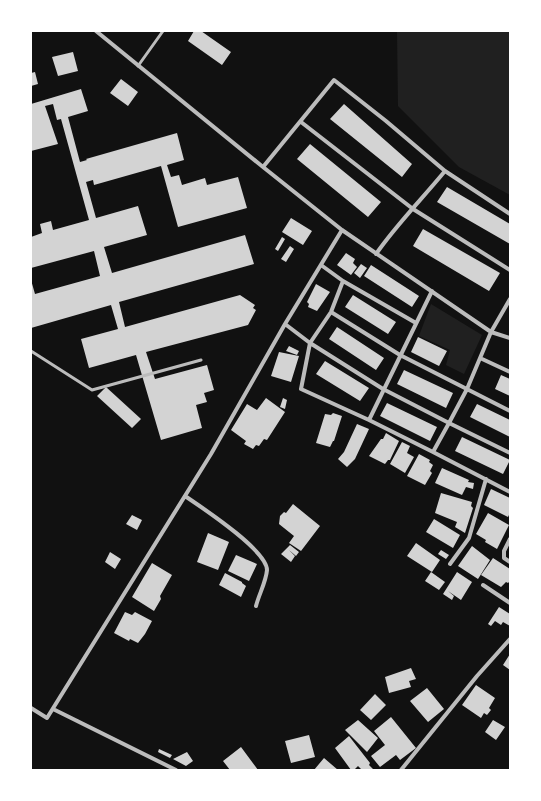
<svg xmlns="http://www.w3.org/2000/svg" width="541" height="801" font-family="Helvetica,sans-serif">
	<rect width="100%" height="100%" fill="#111"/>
	<path fill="#202020" d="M397,31H510V195L459,167L398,106Z
		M431,304L482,335L464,374L446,365L450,350L419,336Z"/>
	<path fill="#d3d3d3" d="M194,31H201L231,52L222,65L188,41Z
		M73,52L78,71L58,76L52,57Z
		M35,72L38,84L31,86V73Z
		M121,79L138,92L128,106L110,93Z
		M81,89L88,111L68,117L80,162L87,160L86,159L177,133L184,160L167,165L171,177L179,175L182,185L205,178L207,185L238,177L247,208L178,227L161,166L94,185L93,180L86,182L96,218L138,206L147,235L104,247L112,273L245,235L254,264L119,302L125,327L240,295L255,305L253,308L256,310L248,325L146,352L155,379L207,365L214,390L204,393L207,402L196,405L202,428L161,440L136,355L89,368L81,339L118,329L111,305L31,328V280L35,294L100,276L94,251L31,268V237L42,233L40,224L51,221L53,230L89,220L61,119L57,120L53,104L45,106L58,144L31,151V104Z
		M344,104L412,164L402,177L330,119Z
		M310,144L381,202L368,217L297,159Z
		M447,187L510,224V244L437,202Z
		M291,218L312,231L303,245L282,232Z
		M423,229L500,273L489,291L413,246Z
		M282,237L285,239L278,251L275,249Z
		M290,246L294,249L286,262L281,259Z
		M346,253L355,259L353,263L357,267L351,275L337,265Z
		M361,264L367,268L360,278L354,273Z
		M371,265L419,296L412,307L364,276Z
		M316,284L330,292L317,311L308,307L309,304L307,302Z
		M353,295L396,322L388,334L345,307Z
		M337,327L384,358L376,370L329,339Z
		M418,337L447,351L439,366L411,352Z
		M289,346L299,351L297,355L286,351Z
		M279,352L299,356L291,382L271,376Z
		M325,361L369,388L360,401L316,374Z
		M404,370L453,393L446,408L397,384Z
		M501,375L510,379V396L495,389Z
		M106,387L141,419L132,428L97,396Z
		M266,398L285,412L267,440L264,439L259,446L256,445L253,449L244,444L246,441L231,430L247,404L257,410Z
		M283,398L287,400L285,409L280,407Z
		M387,403L437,427L430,441L380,416Z
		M477,404L510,420V437L470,417Z
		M333,413L342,416L334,441H333L330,447L316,443L325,414L331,415Z
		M357,424L369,429L355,459L347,467L338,459L344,452Z
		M386,433L399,441L390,460H388L385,464L369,456L381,439H383Z
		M462,437L510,460L503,474L455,451Z
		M402,442L410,446L407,453L414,457L405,473L390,464Z
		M419,454L430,460L429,462L433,465L430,471L432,473L425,485L407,476Z
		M442,468L469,480L468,482L474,483L473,489L466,487L462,495L435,483Z
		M491,489L510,498V513L508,517L484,505Z
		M441,493L472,502L471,506L473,508L465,533L455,527L457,522L435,513Z
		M293,504L320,526L301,551L289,543L294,536L279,524L280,516L284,512L286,513Z
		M488,513L509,525L497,549L485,542L486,540L476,534Z
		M132,515L142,520L137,530L126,524Z
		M434,519L460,535L453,548L426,532Z
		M208,533L229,542L218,570L197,562Z
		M416,543L440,560L432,572L407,556Z
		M290,545L299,552L296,556L289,550L295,556L291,562L281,554Z
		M472,546L490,560L478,579L458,566Z
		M441,550L449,555L446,559L438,554Z
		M110,552L121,559L115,569L105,562Z
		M236,555L257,564L249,581L228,571Z
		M493,558L510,569V581L508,583L506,582L501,587L481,575Z
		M152,563L172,575L160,596L161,599L154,611L132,597Z
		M431,572L445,582L439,590L425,581Z
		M457,572L472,582L461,600L448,591L454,596L452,600L443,594Z
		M225,573L242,582V583L246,586L241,597L219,585Z
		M499,607L510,614V626L503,622L501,625L495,621L491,626L488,624Z
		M125,612L132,615L135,612L152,621L145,634L138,643L130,639L129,641L114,633Z
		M510,654V670L503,665Z
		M411,668L416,679L409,681L411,687L389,693L385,677Z
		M476,685L495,698L489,708L491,710L487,715L484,713L481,718L462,705Z
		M427,688L444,709L428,722L410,701Z
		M375,694L386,705L371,720L360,710Z
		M391,717L416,748L400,760L396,755L380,767L371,756L385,745L374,731Z
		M358,720L378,738L367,752L345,730Z
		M493,720L505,727L496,740L485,732Z
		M309,735L315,757L291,763L285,741Z
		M349,736L370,763L369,765L374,770H362L358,766L354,770H351L335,748Z
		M241,747L258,770H230L223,761Z
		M159,749L172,755L170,758L158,752Z
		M187,752L193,761L186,766L173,759Z
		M324,758L338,770H314Z"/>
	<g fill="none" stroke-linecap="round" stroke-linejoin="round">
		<path stroke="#bcbcbc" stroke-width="3" d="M138,66L163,31
			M31,351L92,390L201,360"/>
		<path stroke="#bcbcbc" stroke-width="4" d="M96,31L263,167L342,230L491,332L510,338
			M301,122L413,209L510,270
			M263,167L334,80L386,121L445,171L510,214
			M376,254C396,225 422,199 445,171
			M321,265L343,281L416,323
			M510,299L491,332L467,389L449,423L510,453
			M331,312L400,355L510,411
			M285,324L310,343L383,389L449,423L433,452L369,420L301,389L310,343L331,312L343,281
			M480,358L510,372
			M369,420L432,291
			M433,452L510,492
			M185,496C201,507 267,550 267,570C266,582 259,594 256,606
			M510,539L504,551V558L510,562
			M450,564L469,538L486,479
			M483,585L510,603
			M31,708L47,718L211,454L285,324L342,230
			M53,709L176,770
			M401,770L477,676L510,639"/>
	</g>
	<rect width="541" height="801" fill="none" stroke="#ffffff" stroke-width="64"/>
</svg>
